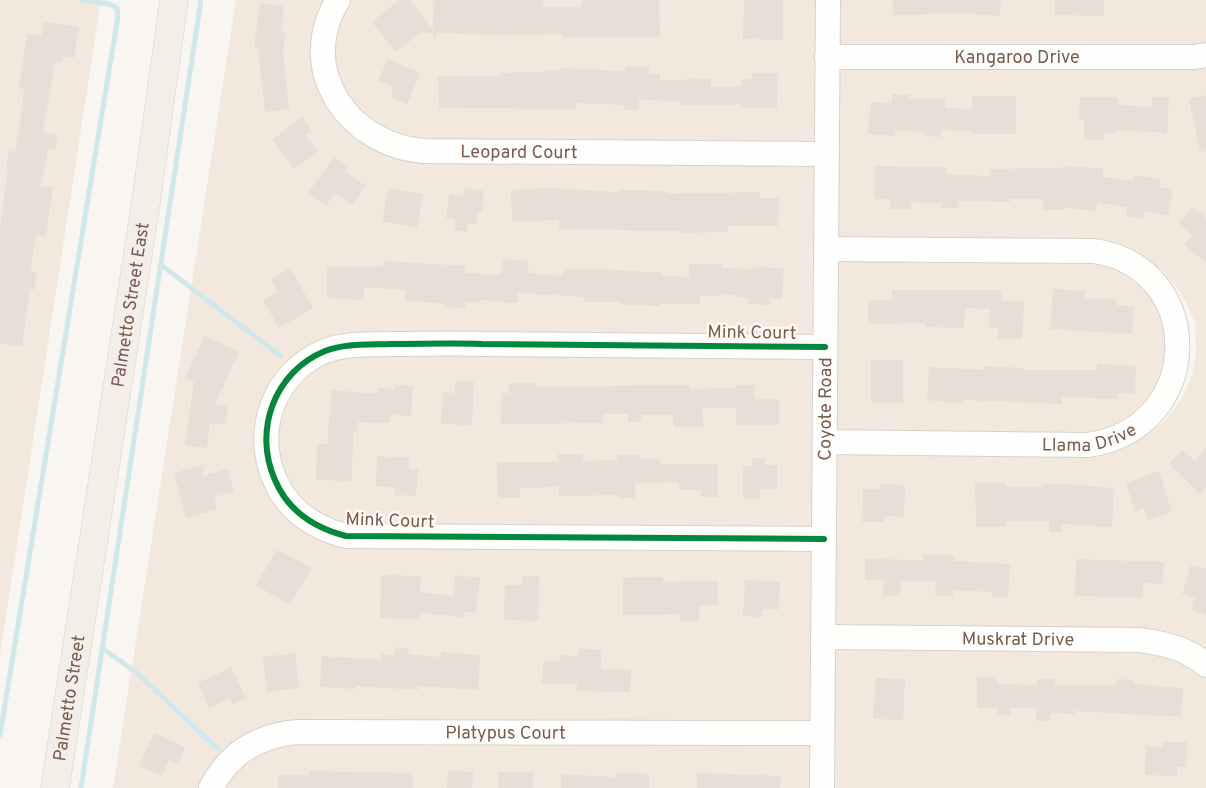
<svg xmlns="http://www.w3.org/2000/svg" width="1206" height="788" font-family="Overpass,sans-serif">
	<rect width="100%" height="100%" fill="#f9f5f0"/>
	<path fill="#f2e8de" d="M1,0H101L0,655V4Z
		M236,0H327L316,31L363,141L817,163L816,339L352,336L262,404L297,523L814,548L813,725L297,723L201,788H113Z
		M349,0H818L817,146L425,143L374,128L340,86L334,60L335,34Z
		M837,0H1206V46L837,48Z
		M1206,63V654L833,629L834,451L1127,445L1161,424L1173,411L1184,394L1192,375L1196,353L1195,322L1182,295L1163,271L1139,255L836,241L837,65Z
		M835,258L1093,260L1118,264L1172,314L1158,400L1103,434H834Z
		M342,355L816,356L814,531L334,524L299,501L279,464L277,422L292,388L319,363Z
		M832,646L1161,651L1198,670L1206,677V788H831Z
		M285,742H813L812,788H222L247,758Z"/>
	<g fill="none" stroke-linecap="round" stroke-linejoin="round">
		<path stroke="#d0e8ea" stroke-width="5" d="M161,265L281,356
			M102,648L137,673L218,749
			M0,735L118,16L117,8L109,4L81,0
			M81,788L201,0"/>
	</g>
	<path fill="#e6ded7" d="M399,0H410L433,29L434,0H542L543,7H581V0H659L660,37H562V34L496,35L438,33V31L433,42V33H420L396,52L372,22Z
		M744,0H783V40L743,39Z
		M893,0H1001L1000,16L962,13L893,15Z
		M1055,0H1104V16L1055,15Z
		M260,3L284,6L281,31L286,32L283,52L289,109L265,112L258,48L254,47Z
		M43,22L79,27L74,58L63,56L62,63L55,62L43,132L58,135L55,150L48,149L41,186L53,187L46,236L36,235L30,271L37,272L34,290L30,289L22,346L0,343V228L8,169H6L9,151L15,152L22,110L24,89L19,88L27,34L41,36Z
		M388,59L420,73L407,104L390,97L394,87L378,81Z
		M625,66L649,67V74H660V80L711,79V87L742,86V79H751L752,73H778L777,108H741L742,105H679V101L639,100V110H624V105L576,103V109L439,108L438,76H499V73L559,71V68L625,71Z
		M892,94L909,95V98L945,99V108L972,109V96H1016V134H972V131L941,130V137L924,136L925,132L895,130V136L868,134L871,102L892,103Z
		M1206,95V151L1200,152L1189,99Z
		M1080,97L1118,98V105L1152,107V97L1169,98L1167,133L1117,130V133H1105L1104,140H1084V120L1079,119Z
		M302,117L312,131L306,135L318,151L294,169L272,140Z
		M334,157L348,167L346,172L366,186L352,205L335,193L326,206L308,193Z
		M874,166L947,167V174L990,176V169L1086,167L1103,169L1102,177L1133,181L1134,175L1160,180L1159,187L1173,189L1168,215L1145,211L1143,219L1126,216L1127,207L1097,203L1096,211L1064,208V210H1043V199H1010V202L958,201V208H941L942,203L911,202V209H890V199H875Z
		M388,188L423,194L417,228L382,221Z
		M464,188L484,191L482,211H478L476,224L468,223L467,232L454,230L455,219L446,218L449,194L463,196Z
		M546,188L619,192V190H636L666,191V194L760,192V198H779L778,226H728V232L678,233V231L559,229V220L512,222L511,190Z
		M1192,207L1206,218V263L1184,244L1192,235L1179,223Z
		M503,259L529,261L528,273L563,276V269H601L662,273V276L689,277V264H722V268L753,269L754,267L784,268L782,299L770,298V305L748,304L749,298L736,297V295L700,296V304H660V306L622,305V302H584V297L518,293V303L479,300V303L466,302L465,308L443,307V303L405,301V290L364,287V300L327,298V267L383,266V261L466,266L465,273L501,275Z
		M290,268L313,308L279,328L263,300L278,292L271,279Z
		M1053,289L1085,291V298L1116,299V305L1134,307L1132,334L1050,329Z
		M892,290H1002V301H1024L1022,339H998V328H989L990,309L965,308L964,328L925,327V323L868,324V300H892Z
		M205,336L239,352L215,404L228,406L225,425L210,423L207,448L185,445L194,382L185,378Z
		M871,360H903V403H871Z
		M1097,364L1136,366L1135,394L1118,393V399L1062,397V404L964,400L963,404L927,400L929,367L984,370V366L1024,368V370H1097Z
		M455,381L474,382L472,425L441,424L443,392L455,393Z
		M509,383H537V387L690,385V389L736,388V385H755V399H779V425H736V408H702L703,427H674L673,415H642V422H628V414H603V423L501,424L502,393H509Z
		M395,385L413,386L411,416L390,415V423L358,422L357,433L353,432L352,481L316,480L317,444H327L332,390L377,394L378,388L394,389Z
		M1206,448V487L1200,494L1169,464L1183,450L1195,461Z
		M558,454H583V461L617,460V455H640V459H660V464H718V497H701V490H679V482L635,483V498H618V495L559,496L558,487L520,488V498H498L497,462H558Z
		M377,456L409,458V469H418L416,496L395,495L396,487L376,486Z
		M752,458H765V465H777V490L760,489V499H743V466H752Z
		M204,465L202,476L228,469L234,492L214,497L217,510L186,518L174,473Z
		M1159,471L1172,512L1148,520L1144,508L1135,512L1126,483Z
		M975,483H1006V487H1043V484H1062L1114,488L1112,527L1062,524V532H1049V521H1006V526L976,527Z
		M880,484L905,485L904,517L885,516L884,522H862L863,489H880Z
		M277,550L312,568L290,605L256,585Z
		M923,554L954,555V561L1010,564L1008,597H992V592L953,590V596H935L936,582L901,581L900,596H883L884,580H865V559L923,560Z
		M1076,559L1164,562L1162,584L1143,583L1142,598L1075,596Z
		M1191,565L1206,569V615L1192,610L1195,598L1182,594Z
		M381,575L421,576L420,592L453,596L455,575L480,578L476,613L465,612L464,617L420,613V619L380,618Z
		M522,576H539L538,621L504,620L505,585H522Z
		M663,577V582L718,581V605L699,606V621L680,622L679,614L623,615V578Z
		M745,580L780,582L778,610L763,609V617L743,616Z
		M396,647L409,648L408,654L441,657V652L480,655L478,690L418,686V690L356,686V689L320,687L322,656L381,660V654L395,655Z
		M579,649L601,650V669L631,670L630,692L577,691V684H542L543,661H560V655L579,656Z
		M295,653L299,688L267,692L263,657Z
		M231,667L246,698L233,705L230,698L209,708L198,683Z
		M977,677H997V684L1037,685V679H1055V685H1115L1116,679L1133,680V684L1183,688L1181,717L1075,711V714L1051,713V721H1036V708H1010V715H997V708H977Z
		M876,678L905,679L903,720L873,719Z
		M154,733L185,747L178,764L169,760L162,776L139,766Z
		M1162,742H1187L1186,767H1178L1177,776L1145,775L1146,746L1162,747Z
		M448,770L473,772L472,788H447Z
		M309,771L413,773V788H278V775H309Z
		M498,772H533V788H498Z
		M615,773L649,774V788H561V774L615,777Z
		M697,773L781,776L780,788H697Z"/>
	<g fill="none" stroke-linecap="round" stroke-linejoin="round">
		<defs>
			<g id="minor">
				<path id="s1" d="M338,0C295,69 349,147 426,151L827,154"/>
				<path id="s2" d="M827,57H1194L1206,55"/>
				<path id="s3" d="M825,442L1088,445C1206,428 1206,267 1094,251L826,249"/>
				<path d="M824,539L346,536C315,528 288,511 275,480C253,431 274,372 325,351C346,343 369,345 392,344C422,344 452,343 482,344C597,345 711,346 825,347"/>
				<path id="s4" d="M823,637L1138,640C1164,643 1186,648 1206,665"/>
				<path id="s5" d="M211,788C229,753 259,735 298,732L822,733"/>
				<path id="s6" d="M822,788L828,0"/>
			</g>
			<g id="major">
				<path id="s7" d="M55,788L146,202L174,0"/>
			</g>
		</defs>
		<use href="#minor" stroke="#d7d1cb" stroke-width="26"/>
		<use href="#major" stroke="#dad1cc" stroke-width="29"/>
		<use href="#minor" stroke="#fefefd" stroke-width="24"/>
		<use href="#major" stroke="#f3eee8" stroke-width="28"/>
		<defs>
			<path id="cycleway" d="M824,539L346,536C315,528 288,511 275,480C253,431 274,372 325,351C346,343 369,345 392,344C422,344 452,343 482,344C597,345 711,346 825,347"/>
		</defs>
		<use href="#cycleway" stroke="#fffaf3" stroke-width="9"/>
		<use href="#cycleway" stroke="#00873e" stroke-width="6"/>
	</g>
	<g text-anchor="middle" stroke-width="5" stroke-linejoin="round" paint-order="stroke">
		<g font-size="18" fill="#7a5c4d" stroke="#fffaf3">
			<text dy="6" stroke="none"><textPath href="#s2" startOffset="190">Kangaroo Drive</textPath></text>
			<text dy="6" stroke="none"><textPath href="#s1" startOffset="305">Leopard Court</textPath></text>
			<text dy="6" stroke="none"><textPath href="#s7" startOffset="489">Palmetto Street East</textPath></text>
			<text transform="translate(752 332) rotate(1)" y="6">Mink Court</text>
			<text dy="6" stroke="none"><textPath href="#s6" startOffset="379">Coyote Road</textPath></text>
			<text dy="6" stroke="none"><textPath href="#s3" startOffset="265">Llama Drive</textPath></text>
			<text transform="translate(390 520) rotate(2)" y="6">Mink Court</text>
			<text dy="6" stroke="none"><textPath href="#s4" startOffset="195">Muskrat Drive</textPath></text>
			<text dy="6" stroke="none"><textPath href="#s7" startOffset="91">Palmetto Street</textPath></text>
			<text dy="6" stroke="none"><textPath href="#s5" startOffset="316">Platypus Court</textPath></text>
		</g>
	</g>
</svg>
